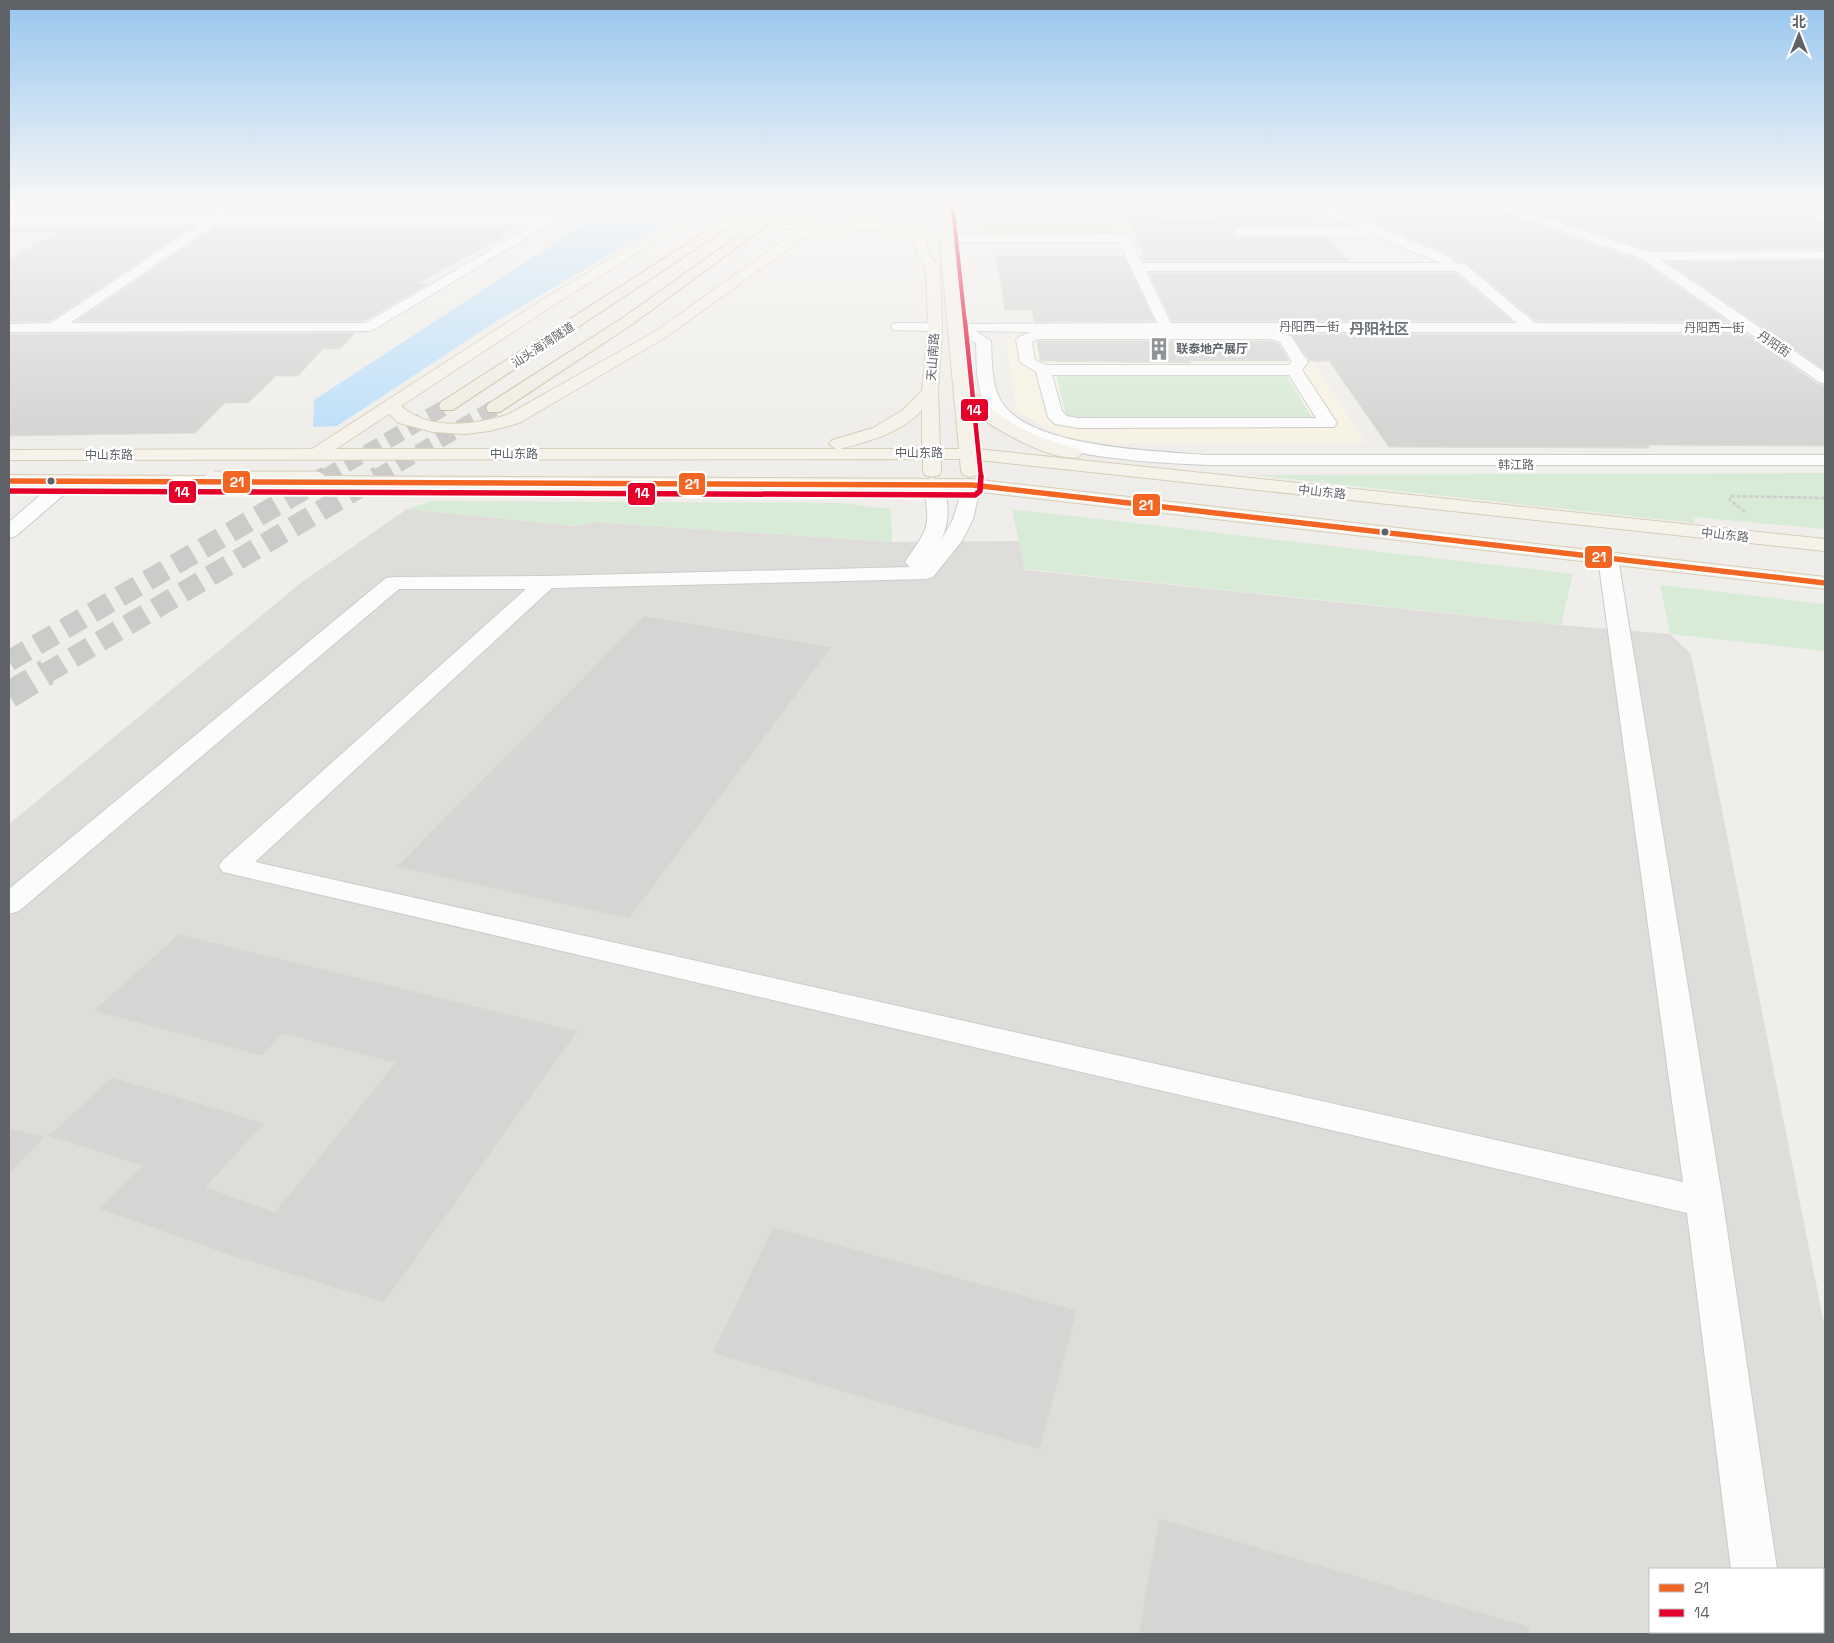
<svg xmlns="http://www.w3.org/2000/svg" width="1834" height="1643" font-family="'Space Grotesk','Noto Sans SC',sans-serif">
	<rect width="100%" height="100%" fill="#efeeea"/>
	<path fill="#f7f3e4" d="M1047,332H1293L1366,443H1111L1075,439L1043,427L1016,410L1007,343L1008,337L1027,333Z"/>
	<path fill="#dfddda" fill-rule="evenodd" d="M407,509L575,526L593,522L892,542L1019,541L1025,570L1561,625L1670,634L1691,654L1825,1329V1634H9V824L302,582ZM1650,1569H1823V1632H1650Z"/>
	<path fill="#d8ebd6" d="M976,200H1097L1114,235H980Z
		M1108,200H1292L1358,229L1122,230Z
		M1285,373L1313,419L1067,420L1056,374Z
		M1825,473V529L1692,517L1695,523L1252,475Z
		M431,501L840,503L891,509L892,542L593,522L575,526L407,509Z
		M1012,509L1573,574L1561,625L1025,569Z
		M1660,585L1825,604V651L1670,634Z"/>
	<path fill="#bfe0f9" d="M621,200H703L498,320L337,426L313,427L314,400Z"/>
	<path fill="#d6d5d3" stroke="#deddd9" d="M44,200H230L207,215H15Z
		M249,200H297L286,208H537L529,215H230Z
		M1121,200H1151L1162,220L1224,219L1212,200H1280L1282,203H1297L1318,226H1239L1231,233L1239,238H1328L1349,261H1143L1141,256H1144Z
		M1499,200H1778L1825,226V249L1648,250Z
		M1361,203H1477L1641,261L1729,322L1536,321L1466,263L1456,261L1453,256L1387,229Z
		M9,227H192L50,321L9,322V259L58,232H9Z
		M215,227H514L499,239L418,283L428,284L364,321H76Z
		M996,256H1124L1154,321L1034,322L1032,310H1005Z
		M1825,261V370L1667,262Z
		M1149,273H1456L1512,321H1172Z
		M355,333L340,349H323L298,376H276L248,403H225L195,433L9,436V334Z
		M1290,334H1747L1818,384L1825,386V446L1647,445L1650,448L1389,447L1329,361H1310Z
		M1037,341H1271L1279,344L1289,361H1190L1191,363L1042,361L1040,360Z
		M644,616L832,647L629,919L396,867Z
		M179,934L578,1031L384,1303L235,1257L99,1209L142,1166L48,1136L112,1077L265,1123L206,1187L275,1212L395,1063L283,1034L262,1056L93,1011Z
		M9,1128L45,1137L9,1174Z
		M773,1227L1077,1310L1040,1450L712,1353Z
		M1159,1518L1530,1627L1529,1634H1138Z"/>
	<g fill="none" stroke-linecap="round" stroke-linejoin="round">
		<path stroke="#cbcbca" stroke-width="16" stroke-dasharray="16 8" stroke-linecap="butt" d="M325,477L447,406
			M377,477L494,408"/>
		<path stroke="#cbcbca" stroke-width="21" stroke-dasharray="21 11" stroke-linecap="butt" d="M9,661L327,476
			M45,674L379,476"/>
		<path stroke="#cbcbca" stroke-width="27" stroke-dasharray="27 13" stroke-linecap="butt" d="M9,695L47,672"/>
		<defs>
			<path id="minor" d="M234,200H247L224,217H546L575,200H589L373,330L368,331L9,332V324L51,323L198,225H9V217H208ZM214,225H533L365,323H70Z
				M1296,200H1312L1452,258L1454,261L1452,263L1465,264L1535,323L1735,324L1642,259L1474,200H1492L1648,252L1825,251V259L1661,260L1825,372V384L1819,382L1748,332H1276L1291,336L1308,362L1302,370L1337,423L1334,427L1078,428L1055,424L1048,417L1036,372L1020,362L1016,340L1019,337L1030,332L976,331L991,341C992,360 991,384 1001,401C1028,448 1157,451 1207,455H1825V465H1207C1149,462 1022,459 987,407C975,389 977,363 976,343L951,330L949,327L951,324L1157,323L1119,242H946L940,238L942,235L1123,234L1129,238L1142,263H1441L1369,233L1364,236H1239L1233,232L1239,228H1358ZM1146,271H1457L1517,323H1171ZM1037,339H1271L1280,342L1292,362L1289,365H1046L1035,360L1032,342ZM1052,375H1289L1316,418H1078L1067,416L1062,411Z
				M1785,200H1800L1825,213V222Z
				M898,323H935L940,324L942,327L940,330L935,331L893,330L891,327L893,324Z
				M68,475L75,477L77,481L75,485L16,536L9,538V522L61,477Z
				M932,478L939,480C951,497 950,526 939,544L953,519L965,481L972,479L979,481L981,485L973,519L962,541L933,577L926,579L552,588L255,862L1683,1182L1598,558L1601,554L1608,552L1615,554L1618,558L1723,1202L1777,1569H1731L1687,1213L223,872L219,866L223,860L526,589H399L19,911L9,914V889L386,578L394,577L546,576L910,567L905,562C929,527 931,528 923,484L925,480Z
				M1738,1632H1786V1634H1738Z"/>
			<path id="major" d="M708,200H722L549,308L401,406C429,431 473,425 507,415L656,331L797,231L845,224L879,223L909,227L924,233L929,255L940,267L942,327L938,392L940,449H959L936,200H948L970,388C999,422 1037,438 1079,449L1082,453L1079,457C1053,463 992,428 972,411L977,449L1825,539V551L978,460L979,471L977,475L970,477L963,475L961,471L960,459H941V471L939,475L932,477L925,475L923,471V459L9,460V450L312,449L539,302ZM862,230L895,232L914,238L917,256L926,268L928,327L922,391L903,410L873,428L832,440L829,444L836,449H336L389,414L399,423L433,432L465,434L489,431L519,423L666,337L805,237ZM922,410V449H840C870,441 901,433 922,410Z
				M9,475L214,476L221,478L223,482L221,486L214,488L9,487Z
				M316,476L972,479L1825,577V589L972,491L316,488L309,486L307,482L309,478Z"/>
			<path id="highway" d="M755,200H769L453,410H441L439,406L441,402Z
				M788,200H801L634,323L500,412H488L486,408L488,404L624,317Z
				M811,200H824L790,229H782L780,226L782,223Z"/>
		</defs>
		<use href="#minor" stroke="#cbcccc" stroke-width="2"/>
		<use href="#major" stroke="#d7ceb8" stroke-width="2"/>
		<use href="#highway" stroke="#c8b996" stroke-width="2"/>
		<path stroke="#cacfcc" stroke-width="2.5" stroke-dasharray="4 2" stroke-linecap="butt" d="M1745,512L1730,500V496L1825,498"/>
		<use href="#minor" fill="#fdfcfc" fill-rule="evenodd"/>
		<use href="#major" fill="#f4f2e9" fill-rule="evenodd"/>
		<use href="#highway" fill="#f0ede3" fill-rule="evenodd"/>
		<defs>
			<path id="major-bridge" d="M214,482H316"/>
		</defs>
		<use href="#major-bridge" stroke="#d7ceb8" stroke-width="23" stroke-linecap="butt"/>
		<use href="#major-bridge" stroke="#f4f2e9" stroke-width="21"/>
		<defs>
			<path id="bus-1" d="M9,481L972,485L1825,583"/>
			<path id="bus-2-far2" d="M952,200L965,323"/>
			<path id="bus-2-far1" d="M965,321L981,477"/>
			<path id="bus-2" d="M9,491L975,495L980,491L981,476"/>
		</defs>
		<use href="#bus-1" stroke="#fff" stroke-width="9"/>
		<use href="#bus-2-far2" stroke="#fff" stroke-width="5.5"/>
		<use href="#bus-2-far1" stroke="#fff" stroke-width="7"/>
		<use href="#bus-2" stroke="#fff" stroke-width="9"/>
		<use href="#bus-1" stroke="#f26522" stroke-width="5.5"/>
		<use href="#bus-2-far2" stroke="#e4002b" stroke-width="4"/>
		<use href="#bus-2-far1" stroke="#e4002b" stroke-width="4.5"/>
		<use href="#bus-2" stroke="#e4002b" stroke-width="5.5"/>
	</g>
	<linearGradient id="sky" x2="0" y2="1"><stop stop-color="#97c6ef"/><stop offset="0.47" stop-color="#f8f7f6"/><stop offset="1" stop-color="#f8f7f6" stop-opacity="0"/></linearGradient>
	<rect width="1834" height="430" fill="url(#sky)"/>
	<defs>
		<symbol id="building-bare" viewBox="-9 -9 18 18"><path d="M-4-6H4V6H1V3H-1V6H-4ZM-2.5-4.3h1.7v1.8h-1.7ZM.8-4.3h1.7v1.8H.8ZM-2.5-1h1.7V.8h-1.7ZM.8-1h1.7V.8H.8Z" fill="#919496" stroke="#fff" stroke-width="2.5" paint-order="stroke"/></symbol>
	</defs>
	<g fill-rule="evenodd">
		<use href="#building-bare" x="1143" y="333" width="32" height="32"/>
	</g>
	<g fill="#5f6368" stroke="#fff" stroke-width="2">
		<circle cx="51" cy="481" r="4.5"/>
		<circle cx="1385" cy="532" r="4.5"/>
	</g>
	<g text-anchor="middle" stroke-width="5" stroke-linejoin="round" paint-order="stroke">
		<g font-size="12" fill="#5f6368" stroke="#fff">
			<text x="1309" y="331">丹阳西一街</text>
			<text x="1714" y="332">丹阳西一街</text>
			<text transform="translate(1774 344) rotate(34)" y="4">丹阳街</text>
			<text transform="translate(543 345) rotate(-33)" y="4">汕头海湾隧道</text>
			<text transform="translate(933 357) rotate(-86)" y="4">天山南路</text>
			<text x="919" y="457">中山东路</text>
			<text x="514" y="458">中山东路</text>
			<text x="109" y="459">中山东路</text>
			<text x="1516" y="469">韩江路</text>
			<text transform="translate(1322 492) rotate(6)" y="4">中山东路</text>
			<text transform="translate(1725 535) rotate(6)" y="4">中山东路</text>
		</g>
		<g font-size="12" font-weight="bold" fill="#5f6368" stroke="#fff" text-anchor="start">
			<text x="1176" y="353">联泰地产展厅</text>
		</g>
		<g font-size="15" font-weight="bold" fill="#70757a" stroke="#fff">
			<text x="1379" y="334">丹阳社区</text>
		</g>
	</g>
	<g stroke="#fff" stroke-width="2">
		<rect x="960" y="398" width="29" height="24" rx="5" fill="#e4002b"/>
		<rect x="222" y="470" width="29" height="24" rx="5" fill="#f26522"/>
		<rect x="678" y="472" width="28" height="24" rx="5" fill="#f26522"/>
		<rect x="168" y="480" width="29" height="24" rx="5" fill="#e4002b"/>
		<rect x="627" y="482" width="29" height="24" rx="5" fill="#e4002b"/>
		<rect x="1132" y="493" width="29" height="24" rx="5" fill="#f26522"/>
		<rect x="1584" y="545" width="29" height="24" rx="5" fill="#f26522"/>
	</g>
	<g font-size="14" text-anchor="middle" font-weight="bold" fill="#fff">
		<text x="974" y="415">14</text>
		<text x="237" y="487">21</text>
		<text x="692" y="489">21</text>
		<text x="182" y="497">14</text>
		<text x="642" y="498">14</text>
		<text x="1146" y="510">21</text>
		<text x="1599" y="562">21</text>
	</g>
	<rect width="1834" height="1643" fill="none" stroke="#5f6368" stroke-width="20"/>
	<rect x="1649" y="1568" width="175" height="65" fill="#ffffff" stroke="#bfc1c3"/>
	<rect x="1659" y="1584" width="25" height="8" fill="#f26522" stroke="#bfc1c3"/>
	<text x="1694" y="1593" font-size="15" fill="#5f6368">21</text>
	<rect x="1659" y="1609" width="25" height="8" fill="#e4002b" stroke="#bfc1c3"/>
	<text x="1694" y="1618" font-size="15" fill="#5f6368">14</text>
	<g transform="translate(1799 35)" stroke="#ffffff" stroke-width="4" paint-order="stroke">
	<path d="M0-4L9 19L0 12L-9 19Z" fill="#5f6368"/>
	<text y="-8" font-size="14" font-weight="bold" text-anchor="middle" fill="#5f6368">北</text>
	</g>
</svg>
